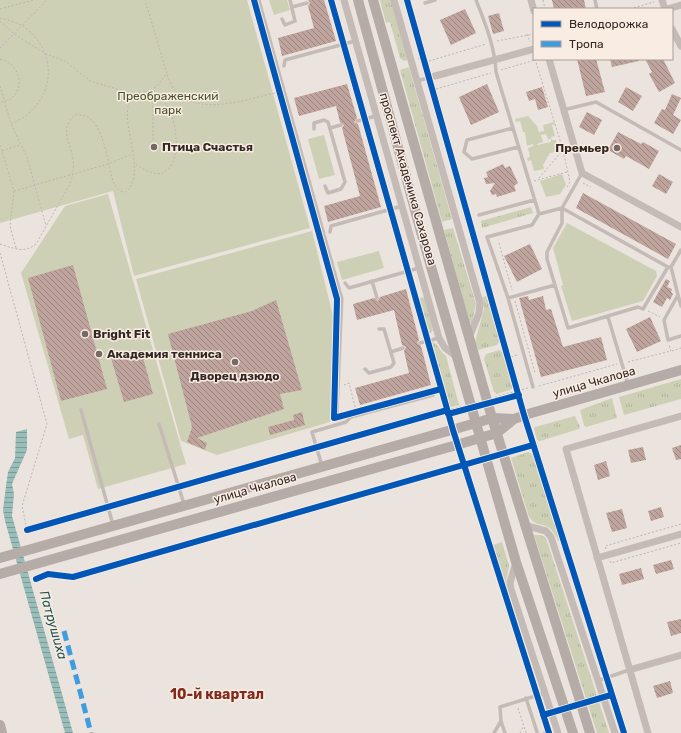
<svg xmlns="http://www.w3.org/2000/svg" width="681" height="733" font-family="Rubik,sans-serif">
	<defs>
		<pattern id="grass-tufts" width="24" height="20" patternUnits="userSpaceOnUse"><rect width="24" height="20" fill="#ced0b6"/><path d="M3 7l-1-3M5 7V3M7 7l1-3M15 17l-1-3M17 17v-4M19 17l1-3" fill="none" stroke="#b2b39c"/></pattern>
		<pattern id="water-rules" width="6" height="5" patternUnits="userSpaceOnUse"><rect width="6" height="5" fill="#99beb9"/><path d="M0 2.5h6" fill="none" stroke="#7e9a96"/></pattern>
		<pattern id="building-back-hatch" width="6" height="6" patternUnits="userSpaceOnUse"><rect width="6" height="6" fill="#bfa49e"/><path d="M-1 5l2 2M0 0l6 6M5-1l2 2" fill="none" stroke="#9c8681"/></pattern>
	</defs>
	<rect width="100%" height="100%" fill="#ebe3dd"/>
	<path fill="url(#grass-tufts)" d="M380,0H391L408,60L404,61L400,58L390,22L386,23Z
		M409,67L452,219L442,222L400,70Z
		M531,207L533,213L482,228L481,221Z
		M453,228L476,304L472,323H470L444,230Z
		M487,296L500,340L497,345L478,350L475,342L484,309L482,297Z
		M425,297L433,330L431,333L428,334L417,299Z
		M433,342C439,345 440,352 446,356L459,405L451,407L448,406L430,343Z
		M499,350L504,353L513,386L512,389L497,394L494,392L484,359L486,354Z
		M681,379V399L624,415L619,397Z
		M612,398L617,418L586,427L584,425L580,410Z
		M575,416L580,427L579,429L540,441L537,440L534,429L535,427Z
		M528,452L533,455L560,540L558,541C548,517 539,531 529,517L511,458Z
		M534,535H541L546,538L609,733H597Z
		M502,542L509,565L506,583L508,601L492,549L493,545Z"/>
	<path fill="#ced0b6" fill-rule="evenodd" d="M0,0H247L310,228L134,276L113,191L0,223Z
		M269,0H287L290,10L274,15Z
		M528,116L537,126L539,132L544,131L543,125L554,122L555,124L552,125L555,136L551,137L552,140H556L559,149L563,148V150L550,153L543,165L544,169L534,171L531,160L528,161L527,158L530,157L528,148L533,146V144L527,146L525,132H523L520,121L516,122L515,119ZM546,134L548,139H551V142L537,145V144L543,142L541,135Z
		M324,135L335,175L319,179L308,139Z
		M562,174L566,185L560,194L546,197L540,181Z
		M108,194L186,464L98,489L83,435L69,439L21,273L65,206Z
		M567,223L656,271L657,276L643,301L572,321L561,286L563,285L553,248Z
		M312,231L334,320L330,422L217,455L181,441L136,279Z
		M379,251L384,268L342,280L337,262Z"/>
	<path fill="url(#water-rules)" d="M27,429V450L12,484L14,494L12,516L73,733H65L5,521L3,510L6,486L8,472L15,458L16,432Z"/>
	<path fill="url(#building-back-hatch)" d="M308,0H324L336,41L282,56L278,38L314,28L308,6L310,3Z
		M552,0H584L586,9H554Z
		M465,9L476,33L451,45L440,20Z
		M499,13L504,31L493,34L488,16Z
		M577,59H596L605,92L586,96Z
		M610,59H639V61L612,67Z
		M645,59H663L675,83L659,92L649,74L652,72Z
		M347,84L357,118L354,122L358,124L381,207L328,222L324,206L360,196L342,128L344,125L340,122L336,106L299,116L294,98Z
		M487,84L499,112L471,125L459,97Z
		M542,87L548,107L538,110L535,99L529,101L526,92Z
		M626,87L642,96L633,111L618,102Z
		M672,94L681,98L673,115L681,120L673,134L654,123L662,109L665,110Z
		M587,112L602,120L594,135L579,127Z
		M618,132L641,144L643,142L659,151L649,169L626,156L624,159L608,150Z
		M503,164L505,168L510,166L518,183L514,186L516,191L497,197L496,194L492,195L490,191L495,183L486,184L484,178L488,177L486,172Z
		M659,174L673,182L666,194L652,186Z
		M583,193L676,244L668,259L576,208Z
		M530,244L542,269L517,282L504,256Z
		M73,265L107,389L61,401L28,278Z
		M666,279L670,281L667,287L672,289L671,292L673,294L670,300L667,298L662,307L653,302Z
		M406,289L419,340L417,343L421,346L431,385L360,405L355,388L409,373L404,351L406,347L402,345L394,310L357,320L353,304L374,298L378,301L380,297Z
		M528,296L529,300L543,296L546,310L551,309L563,347L601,337L607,360L541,377L519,298Z
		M276,300L302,390L280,394L284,409L197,438L207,443L205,450L187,442L192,427L168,334L252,311Z
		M650,317L661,341L637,352L626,329Z
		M141,350L153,394L124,402L111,358Z
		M302,412L305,425L270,435L268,427L294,420L293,415Z
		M681,445V459L676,460L672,448Z
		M643,447L646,460L631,463L628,450Z
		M606,461L610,476L598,480L594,465Z
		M661,507L664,517L651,521L648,511Z
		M622,509L627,528L612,532L606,513Z
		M671,560L674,569L656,574L653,565Z
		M641,568L644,579L622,585L619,574Z
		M681,619V633L671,636L667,622Z
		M670,681L673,693L657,698L653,686Z"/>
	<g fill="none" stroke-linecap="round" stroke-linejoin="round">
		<path stroke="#bdb4af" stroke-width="1" stroke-dasharray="2 2" stroke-linecap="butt" d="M543,0L545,9
			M0,9L34,0
			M630,9L654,2
			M0,18C7,20 17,22 23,26C54,48 57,88 29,113C24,118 17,121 11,124
			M0,21L14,34L46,54L65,61L90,81L134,94
			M527,34L530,42
			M497,41L534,34
			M0,48L47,0
			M0,59C25,64 26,101 0,102
			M418,59L427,56
			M535,59L563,150L570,182L567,187
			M429,61L486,44
			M501,70L535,60
			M167,75C169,79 171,85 174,89C195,118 247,99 275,93
			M351,80L358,78
			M0,86L11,124L27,157L46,226
			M436,89L491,73
			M153,142L158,148L156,151H152L150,145L153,142V103L155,87
			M0,145L14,191L10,226L16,248
			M2,151L20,145
			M136,164C180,198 183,134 168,107C164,100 156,96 150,91
			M539,178L563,150
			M534,181L567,172
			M583,183L591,187
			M14,191L108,164L132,154
			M464,219L471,217
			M397,239L404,237
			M499,243L512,290
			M0,244C13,248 24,254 36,244L70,184C73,176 74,169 73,160C72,147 62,134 69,122C72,116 76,114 81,115C104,117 107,163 113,181C114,185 117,188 120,191L126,192C149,172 116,119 132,97C136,92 143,92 149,91C157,88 161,80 167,74L145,0
			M0,253L47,424L22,506L27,530
			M515,301L535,373
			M648,311L660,317
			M672,351L681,348
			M511,357L517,355
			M628,362L671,351L669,345
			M344,385L349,383L356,410
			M539,386L617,364
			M495,397L528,388
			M444,411L463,406
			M513,454L538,447
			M461,469L479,464
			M606,549L605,546L681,524
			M610,561L611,563L681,543
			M518,708L526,733
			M520,733L523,727
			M543,733L546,732"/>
		<path stroke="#c4bbb6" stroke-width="3.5" d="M476,0C485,23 495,47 496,72L539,214L562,208V223L547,252V259L568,328L638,307L643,309L668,267
			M595,0L597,9
			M425,3L435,0
			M292,7L307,3
			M282,19L285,25L295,21L290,0
			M284,66L285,60L355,41
			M417,81L435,76
			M563,110L596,102L681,150
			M357,121L376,116
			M330,128L341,125
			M513,128L467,140L464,152L472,159L518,147
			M314,129V123L324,120L328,122L345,182L341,189L328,193L325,186
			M582,173L562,208L668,267H671L681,250
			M479,215L534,200
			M330,232L331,226L402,206
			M671,267L678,295L664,320L668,340L681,336
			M372,281L377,298
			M345,283L349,288L419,268
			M678,295L681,306
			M508,298L555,285
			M608,317L628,384
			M420,343L439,338
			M391,352L403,348
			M365,369L369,373L391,367L394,363L384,329H379
			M533,387L508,298L487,237L532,225L539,214
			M81,410L113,525
			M159,424L184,504
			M322,466L312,432L346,422L351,417L433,395
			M597,681L629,670
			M526,698L537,732
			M494,733L501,721
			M505,733L501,721L500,707L545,693"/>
		<path stroke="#c4bbb6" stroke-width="7" d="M257,0L340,299L335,416
			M344,0L439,338L445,348L457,357
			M394,0L480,303L479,313L469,338
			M531,0L534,11
			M662,0L665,9
			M667,9L681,5
			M672,29L681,46
			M549,59L582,173L681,227
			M435,76L534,49
			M524,525L546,531L551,537L615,733
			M597,558L681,534
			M516,562L510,583L511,589L558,733
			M629,670L681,655
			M648,733L566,449L681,416"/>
		<path stroke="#b5aba7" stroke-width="10" d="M358,0L421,232L516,562L573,733
			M373,0L492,418L590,733
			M0,558L476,423L492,418L514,419
			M0,574L453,446L497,433L514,419L528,414L681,370
			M0,725L2,733"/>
		<path stroke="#3e9ce0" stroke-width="5" stroke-dasharray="10 5" stroke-linecap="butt" d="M64,631L91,733"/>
		<defs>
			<path id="cycleway" d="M254,0L337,299L334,418L441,389
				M331,0L453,430L549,733
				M407,0L524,415L624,733
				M448,414L519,395
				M27,530L444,411
				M36,579L48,574L73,577L533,445
				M543,715L611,695"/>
		</defs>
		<use href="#cycleway" stroke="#f9ece3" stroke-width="8"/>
		<use href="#cycleway" stroke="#0057b8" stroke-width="6"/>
	</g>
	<g fill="#746965" stroke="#f9ece3" stroke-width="1.5">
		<circle cx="154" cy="147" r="4"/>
		<circle cx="617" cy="148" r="4"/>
		<circle cx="85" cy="334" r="4"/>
		<circle cx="99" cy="354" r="4"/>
		<circle cx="235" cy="362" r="4"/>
	</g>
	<g text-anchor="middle" stroke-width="3" stroke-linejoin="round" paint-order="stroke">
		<g font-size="12" fill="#485229" stroke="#f9ece3">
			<text x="168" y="100">Преображенский<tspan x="168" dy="14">парк</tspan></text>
		</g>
		<g font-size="12" font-weight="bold" fill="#342825" stroke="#f9ece3" text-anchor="start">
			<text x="162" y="151">Птица Счастья</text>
			<text x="609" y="152" text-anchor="end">Премьер</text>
			<text x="93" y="338">Bright Fit</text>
			<text x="107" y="358">Академия тенниса</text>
			<text x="235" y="380" text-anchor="middle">Дворец дзюдо</text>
		</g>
		<g font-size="12" fill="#342825" stroke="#f9ece3">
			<text transform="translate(408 179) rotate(74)" y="4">проспект Академика Сахарова</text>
			<text transform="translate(594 382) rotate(-16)" y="4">улица Чкалова</text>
			<text transform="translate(255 488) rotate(-16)" y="4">улица Чкалова</text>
		</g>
		<g font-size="13" font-style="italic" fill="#1b5552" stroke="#f9ece3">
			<text transform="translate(54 625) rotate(74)" y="5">Патрушиха</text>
		</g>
		<g font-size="14" font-weight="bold" fill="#832a1e" stroke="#f9ece3">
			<text x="217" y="699">10-й квартал</text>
		</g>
	</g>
	<rect x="533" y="8" width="140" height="52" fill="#f9ece3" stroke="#aa9e97"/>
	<rect x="541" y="21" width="20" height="6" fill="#0057b8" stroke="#aa9e97"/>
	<text x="569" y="28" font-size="12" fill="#342825">Велодорожка</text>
	<rect x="541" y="41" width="20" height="6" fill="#3e9ce0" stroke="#aa9e97"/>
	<text x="569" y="48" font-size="12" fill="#342825">Тропа</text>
</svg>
